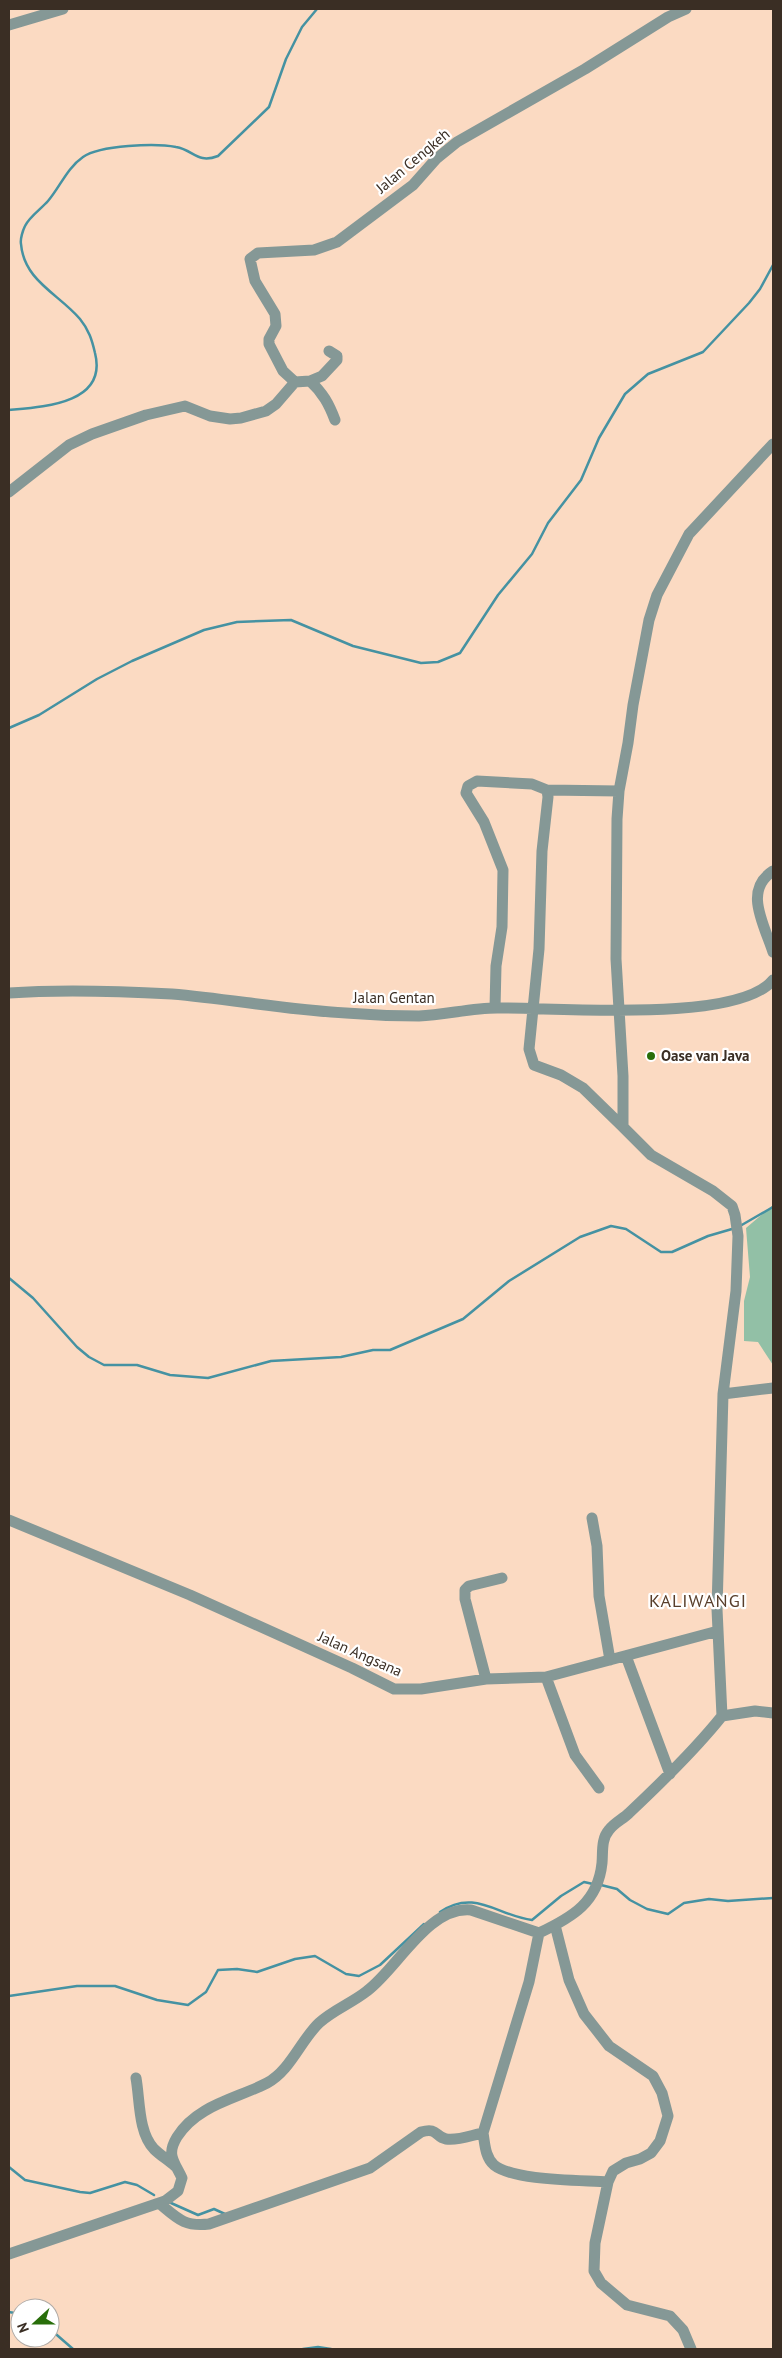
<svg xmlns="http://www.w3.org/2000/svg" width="782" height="2358" font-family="'PT Sans',sans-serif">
	<rect width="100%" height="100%" fill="#fbdac2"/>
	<path fill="#92c0a6" d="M773,1205V1365L758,1342L744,1341V1301L750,1277L746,1228Z"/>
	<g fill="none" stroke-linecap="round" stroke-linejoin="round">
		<path stroke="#4592a2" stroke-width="2.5" d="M9,410C42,407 108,404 95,353C92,340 89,330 80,319C59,294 24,281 21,244C20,239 23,230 25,226C29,217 41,209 48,201C60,187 67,168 83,157C100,145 156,143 176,147C194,150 197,164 218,156L269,107L286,59L302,27L317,9
			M9,728L39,715L97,679L132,661L204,630L237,622L291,620L353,646L421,663L438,662L460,653L498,595L532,554L548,523L581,480L599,438L625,394L648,374L703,352L749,303L760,289L773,265
			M740,1226L773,1207
			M9,1278L33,1298L77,1347L89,1357L104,1365H137L170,1375L208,1378L271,1361L341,1357L373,1350H390L463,1319L509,1281L580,1237L611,1226L626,1229L661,1252H672L708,1236L732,1229
			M601,1885L617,1889L630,1900L647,1909L668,1914L684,1903L709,1899L728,1901L773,1898
			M440,1912C475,1888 498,1916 532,1920L561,1896L584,1882L593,1884
			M9,1996L77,1986H115L157,2000L188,2005L206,1992L218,1970L237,1969L257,1972L295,1959L315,1956L346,1974L359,1976L380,1965L424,1924
			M9,2167L25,2180L80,2192L90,2193L125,2182L137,2185L154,2195
			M171,2203L198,2215L214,2209L225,2214
			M9,2312L20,2314
			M50,2329L73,2349
			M303,2349L318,2347L331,2349"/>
		<path stroke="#859896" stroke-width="11" d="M9,25L63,9
			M310,381L322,376L337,360V356L329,351
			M295,382L283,371L269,344V339L276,326L275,314L255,281L250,259L258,253L314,250L337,242L413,185L436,159L457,142L585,69L668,17L686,9
			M295,382L310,381C323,393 329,404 335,420
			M9,492L69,445L92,434L146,415L185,406L210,416L230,419L241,418L266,411L276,404L295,382
			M547,790L619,791
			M773,871C743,890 764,924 773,952
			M9,993C62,989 118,991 172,994C230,999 287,1010 346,1013C370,1015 395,1016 419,1016C445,1015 471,1008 497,1008C553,1007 737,1024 773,980
			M495,1008L496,966L502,927L503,870L484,822L466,793L468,786L477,781L532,784L547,790L548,797L542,851L539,949L529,1049L534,1065L561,1075L583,1088L623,1127
			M723,1394L736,1291L738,1236L735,1215L732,1206L713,1191L651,1155L623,1127V1076L616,959L617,819L619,791L628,743L633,705L649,620L657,595L689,534L773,444
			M592,1518L597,1546L599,1596L610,1660
			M9,1520L190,1595L352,1668L394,1689H421L486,1679L546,1677L718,1631
			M626,1656L670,1774
			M546,1677L575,1755L599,1788
			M486,1679L465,1599V1590L469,1586L502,1578
			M722,1716L755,1711L773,1713
			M555,1925L569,1980L584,2014L609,2046L653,2076L662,2093L668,2116L660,2141L651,2153L640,2159L626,2163L613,2171L608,2182L595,2243L594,2271L601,2283L627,2305L670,2316L683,2330L691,2349
			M539,1933L529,1982L483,2133C485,2144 485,2157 494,2165C514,2181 581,2180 608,2182
			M136,2078C140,2100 138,2132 154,2149C160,2155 168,2160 175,2166
			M159,2203C177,2218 184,2227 209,2224L370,2168L421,2132C438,2127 435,2137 446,2139C458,2141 472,2135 483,2133
			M9,2254L165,2201L178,2191L182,2178C174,2161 166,2155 177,2137C197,2105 236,2099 267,2083C290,2071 301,2040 319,2023C333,2010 352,2003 367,1991C398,1968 428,1906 471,1910L539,1933C573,1917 598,1902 602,1863C603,1852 601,1839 609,1830C614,1823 623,1819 629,1813C662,1782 694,1751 722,1716L717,1609L723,1394L773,1388"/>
	</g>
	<circle fill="#286e0a" stroke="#fff" stroke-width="2" cx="651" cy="1056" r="5"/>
	<g text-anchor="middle" stroke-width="4.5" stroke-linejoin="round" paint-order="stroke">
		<g font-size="15" fill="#3a2e24" stroke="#fff">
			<text transform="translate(413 161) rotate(-40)" y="5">Jalan Cengkeh</text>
			<text x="394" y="1003">Jalan Gentan</text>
			<text transform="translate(360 1654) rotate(24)" y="5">Jalan Angsana</text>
		</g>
		<g font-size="15" font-weight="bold" fill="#3a2e24" stroke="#fff" text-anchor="start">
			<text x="661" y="1061">Oase van Java</text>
		</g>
		<g font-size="18" letter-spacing="1" fill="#583e2a" stroke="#fff">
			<text x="698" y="1607">KALIWANGI</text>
		</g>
	</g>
	<rect width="782" height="2358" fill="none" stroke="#3a2e24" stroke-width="20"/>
	<g transform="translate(35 2323) rotate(249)"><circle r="24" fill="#ffffff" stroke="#b0aba7"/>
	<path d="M0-4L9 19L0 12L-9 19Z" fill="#286e0a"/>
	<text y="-8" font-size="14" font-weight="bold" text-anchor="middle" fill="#3a2e24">N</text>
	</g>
</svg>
